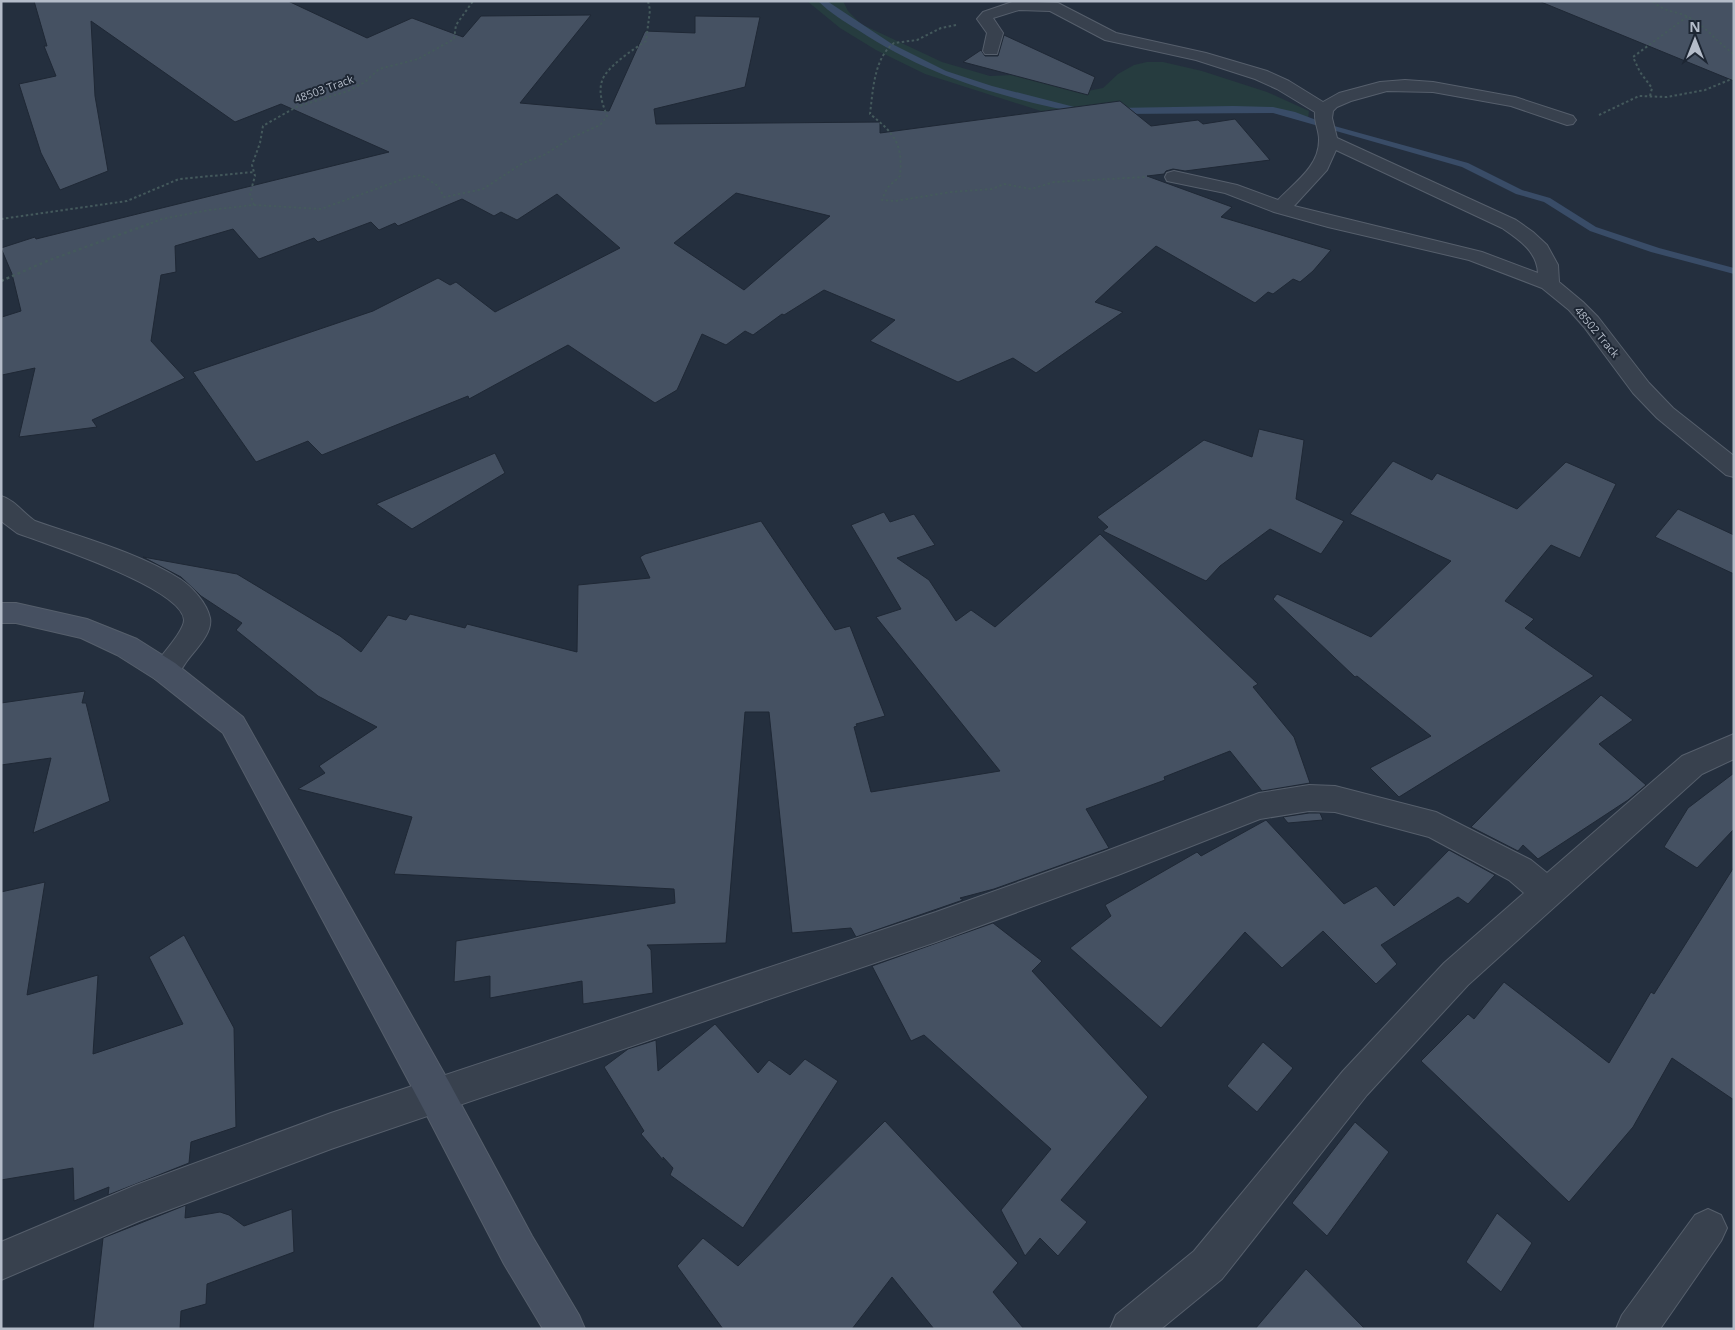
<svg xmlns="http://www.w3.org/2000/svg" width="1735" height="1330" font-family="'Open Sans',sans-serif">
	<rect width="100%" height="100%" fill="#242f3e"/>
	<path fill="#263c3f" d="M807,1H843L848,11L861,24L942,62L990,76L1033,74L1088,91L1103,88L1118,74L1134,65L1147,62H1163L1202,71L1267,92L1309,111L1308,119L1302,121L1267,111L1119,114L1063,118L925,74L876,50L840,28Z"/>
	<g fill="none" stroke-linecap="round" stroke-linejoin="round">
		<path fill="#394c67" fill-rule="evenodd" d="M818,1H827L892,44L946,71L992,86L1090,111L1086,114C1005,99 927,76 858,30C845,22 830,13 818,1Z
			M1233,106L1273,107L1295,112L1327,124L1468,163L1522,190L1550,198L1596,227L1659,248L1734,268V274L1651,252L1590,231L1544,202L1516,194L1462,167L1273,113L1115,114L1111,111L1115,108Z"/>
	</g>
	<path fill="#455162" stroke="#1f2835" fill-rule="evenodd" d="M34,1H288L367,38L412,18L463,37L481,16L591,15L520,103L609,111L645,31L695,33V16L760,17L745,87L654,109L656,124L880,122V133L1120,101L1151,126L1198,120L1203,124L1235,119L1270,160L1185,171L1173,169L1166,171L1164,174L1147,176L1232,207L1221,217L1331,250L1313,271L1300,282L1293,279L1273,294L1268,292L1255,303L1156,246L1095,302L1123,312L1036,373L1013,358L958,382L870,341L895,320L824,290L784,315L782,314L753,335L745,331L726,345L702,334L677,390L655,403L568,345L469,399L468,396L322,455L308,441L256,462L193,372L373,311L438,278L450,285L456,282L495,312L620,248L557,194L517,220L501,212L494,216L462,199L398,226L395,223L379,230L371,222L318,242L314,238L259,259L233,229L175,246L176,272L161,275L151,341L185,378L92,420L97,427L19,437L35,368L2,375V317L21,311L12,274L1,248L35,237L36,239L389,152L281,104L235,122L91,21L95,96L108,171L60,190L41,153L19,84L56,76L44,46H47ZM736,193L830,216L744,290L674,243Z
		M1542,1H1734V81L1541,2Z
		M1004,35L1095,77L1088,95L963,62L981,50L985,56H998Z
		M1259,429L1304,440L1296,499L1344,521L1321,554L1270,529L1220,566L1206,581L1103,531L1108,527L1097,517L1204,440L1252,457Z
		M495,453L505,473L412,529L376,504Z
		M1393,461L1432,480L1437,473L1517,509L1566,462L1616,484L1580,558L1551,545L1505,601L1534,619L1525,628L1594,676L1399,797L1370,768L1431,736L1357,676L1355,677L1273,599L1277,594L1371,637L1451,561L1350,514Z
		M1678,509L1734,535V574L1655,537Z
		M884,512L890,522L914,514L935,545L897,558L929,580L956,621L971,610L995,627L1100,534L1258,684L1253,687L1294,737L1310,783L1262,791L1230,751L1164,777L1165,780L1086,809L1109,848L994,889L960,898L963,900L856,937L851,928L792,933L769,712H745L726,943L647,945L651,950L653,993L583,1004L582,981L490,998V976L454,982L456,941L675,903L674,889L394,874L412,817L298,789L325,773L319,766L377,727L318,696L236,630L242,623L201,596L181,577L143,557L237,574L340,636L361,652L388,615L406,620L410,614L465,628L467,624L577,652L578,585L650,578L640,557L645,554L761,521L835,630L850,626L885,716L856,724L857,726L854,727L871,792L1000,771L876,617L901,609L851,525Z
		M85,691L82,703H86L110,801L33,833L51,758L1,765V703Z
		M1601,695L1633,720L1599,744L1646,785L1628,800L1538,859L1523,845L1518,851L1471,827Z
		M1734,773V829L1697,868L1664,847L1688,808Z
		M1309,813H1320L1323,820L1288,823L1283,817Z
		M1266,820L1344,904L1376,886L1394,906L1449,850L1495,875L1468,904L1458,897L1381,945L1397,964L1376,984L1323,931L1282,968L1245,932L1161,1028L1070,948L1111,916L1105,905L1197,852L1201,856Z
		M1734,867V1100L1672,1058L1633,1127L1569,1202L1421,1061L1468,1014L1474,1019L1504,982L1609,1063L1651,992L1654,994Z
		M45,882L27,995L98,975L93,1054L183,1024L149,957L184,935L234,1028L236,1127L191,1142L189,1163L108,1195L109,1187L74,1201L73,1168L1,1180V892Z
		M993,923L1042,961L1032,971L1148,1097L1061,1200L1087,1222L1058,1256L1040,1238L1025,1256L1001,1210L1051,1149L924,1035L911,1041L872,966Z
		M715,1024L758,1073L769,1060L790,1075L805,1059L838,1081L743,1228L670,1175L673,1168L663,1157V1160L641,1134L644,1131L604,1067L628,1049L656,1040L658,1071Z
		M1263,1042L1293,1068L1257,1112L1227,1086Z
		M885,1121L1018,1263L993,1292L1024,1329H934L892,1277L852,1329H723L677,1266L703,1238L738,1266Z
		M1355,1122L1389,1152L1327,1236L1292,1203Z
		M186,1205L185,1218L220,1212L229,1215L244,1226L292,1209L294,1252L207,1284L206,1304L181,1311L180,1329H93L103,1238Z
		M1497,1213L1532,1243L1501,1292L1466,1262Z
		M1306,1269L1365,1329H1255Z"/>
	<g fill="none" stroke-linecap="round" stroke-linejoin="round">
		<defs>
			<path id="street" d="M1015,1L1058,3L1116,33L1206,53L1267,71L1289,81L1323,102L1339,93L1380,82L1405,80L1433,82L1515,97L1573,116L1576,120L1573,124L1567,125L1511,106L1433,92L1387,91L1351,101L1337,107L1333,111L1332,118L1337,138L1516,220L1533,232L1547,245L1558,265L1559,282L1583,302L1598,317L1649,383L1673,408L1734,456V477L1726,475L1657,418L1633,393L1584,327L1569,310L1542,288L1469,260L1328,227L1274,212L1225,193L1167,181L1165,177L1167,173L1174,171L1237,185L1278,200C1294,183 1320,166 1319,139C1319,130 1314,122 1315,112L1277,89L1255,79L1196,60L1105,40L1050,11L1019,10L993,18L1003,33L997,54H985L983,51L987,33L977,19L983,12ZM1336,150L1502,228C1518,239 1537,251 1538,273L1482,252L1294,206L1327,170Z
				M1,496C15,500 23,513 35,521C83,538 137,552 180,579C192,587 207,603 210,618C213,633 195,650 187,661C177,675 174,685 155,679L151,671C158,658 184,632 184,620C183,588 46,544 17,533L1,521Z
				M1734,734V759L1702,774L1468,985L1367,1095L1222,1279L1161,1329H1110L1116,1315L1194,1251L1343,1071L1444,963L1524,893L1509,880L1429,837L1335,812L1309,811L1260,819L1118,875L936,942L331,1149L139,1221L1,1280V1242L136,1185L331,1113L936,912L1104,852L1259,793L1309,785L1335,786L1436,812L1531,860L1547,873L1682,756Z
				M1708,1209L1721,1215L1727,1228L1721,1241L1660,1329H1616L1622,1315L1695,1215Z"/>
			<path id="secondary" d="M1,603H16L87,619L137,639L175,663L243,717L449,1082L532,1236L579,1315L585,1329H543L504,1264L423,1108L223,733L155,679L117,655L81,638L16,623H1Z"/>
		</defs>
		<use href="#street" stroke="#565f6c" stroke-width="2"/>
		<use href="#secondary" stroke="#565f6c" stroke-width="2"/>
		<path stroke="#44595c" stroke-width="2" stroke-dasharray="2.5 2.5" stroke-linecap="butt" d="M1653,1C1662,11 1673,11 1684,15C1704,23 1717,43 1734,54
			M956,25L941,28L917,40L894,43C874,58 873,90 870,114C895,134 903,144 900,176L887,188L882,200L895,201L951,192L992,189L1004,184L1031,189L1054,182L1145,177
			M1650,96L1652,88L1640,72L1633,57L1688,16
			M1599,115L1639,96L1667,97L1705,90L1734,78
			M254,205L250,194L255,176L252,165L260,143L263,126L296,107L348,91L365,82L379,69L418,59L454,39L456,25L473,1
			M1,219L127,201L179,179L254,172
			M146,225L162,219L209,210L254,205L321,209L406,178L421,175L438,186L444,197L483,189L523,163L544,155L571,138L600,125L607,116C603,105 598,93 602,81C606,67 634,49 646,41L650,10L648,1"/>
		<path stroke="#44595c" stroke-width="2.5" stroke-dasharray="3 3" stroke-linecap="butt" d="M1,281L47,261L149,224"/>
		<use href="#street" fill="#38414e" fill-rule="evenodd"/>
		<use href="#secondary" fill="#465061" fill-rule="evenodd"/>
	</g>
	<g text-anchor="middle" stroke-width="4" stroke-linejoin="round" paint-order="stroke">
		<g font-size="11" fill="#b4bcc9" stroke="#1d2633">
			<text transform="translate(324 89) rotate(-20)" y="4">48503 Track</text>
			<text transform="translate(1597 332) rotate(50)" y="4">48502 Track</text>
		</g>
	</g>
	<rect width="1735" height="1330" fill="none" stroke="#b4bcc9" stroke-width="5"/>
	<g transform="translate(1695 40)" stroke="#1d2633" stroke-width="4" paint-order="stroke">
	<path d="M0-4L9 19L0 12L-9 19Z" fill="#b4bcc9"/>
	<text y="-8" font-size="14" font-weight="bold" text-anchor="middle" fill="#b4bcc9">N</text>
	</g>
</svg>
